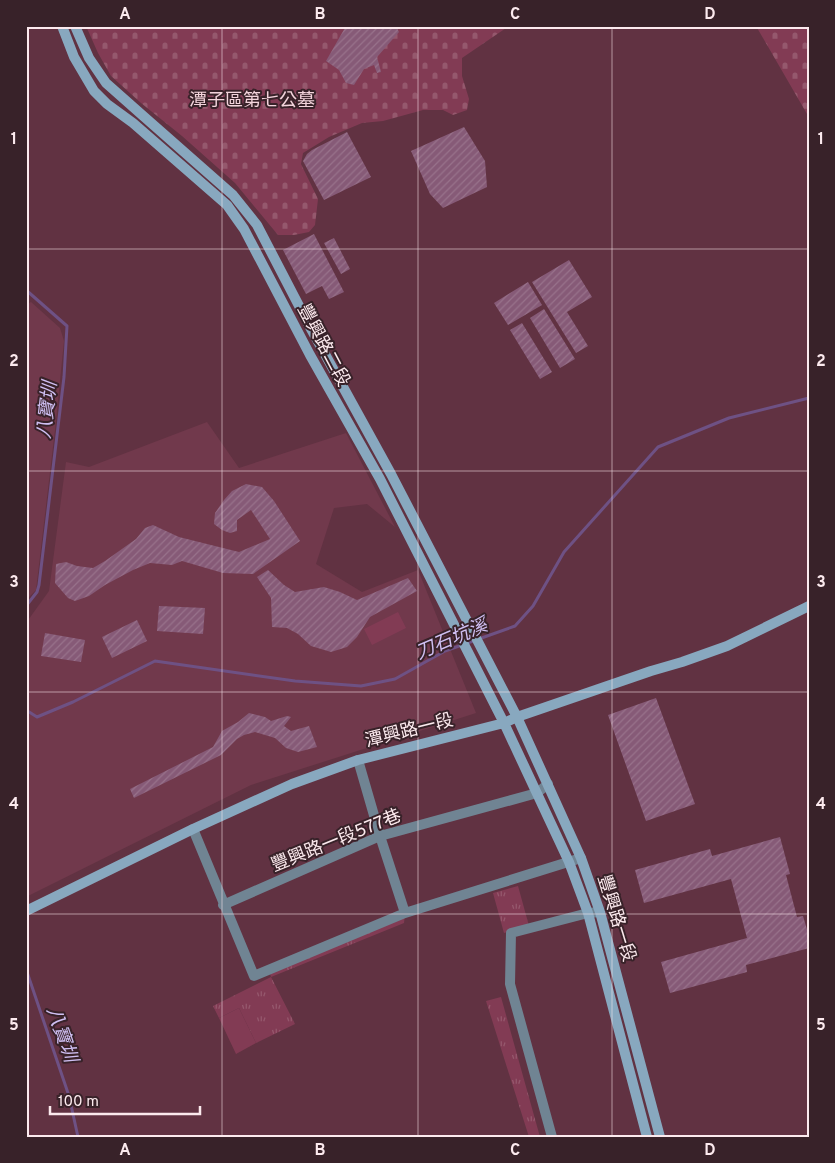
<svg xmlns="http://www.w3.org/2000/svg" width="835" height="1163" font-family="Overpass,'Noto Sans TC',sans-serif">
	<defs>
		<pattern id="grass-tufts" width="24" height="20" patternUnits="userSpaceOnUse" patternTransform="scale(1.25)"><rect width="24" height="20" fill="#823b54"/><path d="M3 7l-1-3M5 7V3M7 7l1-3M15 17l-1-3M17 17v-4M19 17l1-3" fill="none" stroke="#95586d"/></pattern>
		<pattern id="cemetery-stones" width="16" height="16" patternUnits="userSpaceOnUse" patternTransform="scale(1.25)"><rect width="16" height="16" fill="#823b54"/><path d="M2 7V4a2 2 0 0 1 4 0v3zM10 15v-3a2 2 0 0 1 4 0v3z" fill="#95586d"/></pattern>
		<pattern id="building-hatch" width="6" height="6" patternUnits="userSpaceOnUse" patternTransform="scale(1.25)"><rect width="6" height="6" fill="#865a77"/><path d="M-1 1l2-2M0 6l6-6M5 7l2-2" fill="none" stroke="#98728b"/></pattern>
	</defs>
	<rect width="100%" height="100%" fill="#613242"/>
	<path fill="#71394c" d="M31,302L60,328L64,341L55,430L36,590L26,600V305Z
		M207,422L239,468L346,433L395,527L367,504L334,508L316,564L362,592L418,570L476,713L251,785L26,897V623L49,591L66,462L89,467Z"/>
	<path fill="url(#grass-tufts)" d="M518,886L529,926L504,933L493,893Z
		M405,913L404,923L271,977L295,1024L256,1043L239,1008L219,1018L213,1006L271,977L269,969Z
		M501,997L540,1137H529L486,1001Z"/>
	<path fill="url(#cemetery-stones)" d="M86,26H509L462,58V76L469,99L467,110L453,115L443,110H423L383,121L362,123L329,137L303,153L301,164L318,199L315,225L309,232L294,235H278L235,183L182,136L141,103L111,76L98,53Z
		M756,26H809V118L807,114Z"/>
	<path fill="#823b54" d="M398,612L406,628L372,645L364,629Z
		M239,1008L256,1043L236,1054L219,1018Z"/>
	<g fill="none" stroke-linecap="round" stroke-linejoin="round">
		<path stroke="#6e5184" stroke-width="3" d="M26,290L67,326L64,377L39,585L37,592L26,606
			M26,710L37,717L73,702L155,661L295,681L361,686L395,679L445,651L515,626L533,606L564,552L658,447L729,418L809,398
			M26,969L69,1096L78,1137"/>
	</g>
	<path fill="url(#building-hatch)" d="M346,26H396L399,32L377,57L381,72L377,73L374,65L364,69L354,85L346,83L339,70L326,61Z
		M464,127L485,161L487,187L443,208L430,194L411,151Z
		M347,132L371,177L324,200L303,161L307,154L312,150Z
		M314,234L344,292L329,299L322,286L306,294L283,250Z
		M334,238L350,269L341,274L324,243Z
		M569,260L592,297L567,312L588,346L576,353L532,282Z
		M528,282L542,305L508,325L494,303Z
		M544,309L575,359L560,368L530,318Z
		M522,323L552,372L540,379L510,330Z
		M246,484L262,487L274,501L300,541L253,574L223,573L182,561L172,565L150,563L133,570L105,585L89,596L75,601L68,598L55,583L56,564L66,562L77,566L93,568L105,561L136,539L145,528L153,525L179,537L239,552L270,539L251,510L237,520V531L230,533L222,530L214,524L215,513L224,500L232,491Z
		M268,570L284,585L295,592L324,587L340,592L357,600L408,578L417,591L370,617L357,637L347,647L331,652L311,646L298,634L287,628L272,627L271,598L257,577Z
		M159,606L205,608L203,634L157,631Z
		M137,620L147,641L112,658L102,637Z
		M45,633L85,640L81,662L41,656Z
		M656,698L695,804L646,821L608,715Z
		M249,713L265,717L271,721L287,716L291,717L284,726L291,731L309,726L317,747L298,752L286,748L275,738L255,732L244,735L237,739L221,755L134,798L130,789L213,747L222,731L238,722Z
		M780,837L790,874L786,875L797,917L803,916L809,936V948L746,965L747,972L670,993L661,962L747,938L731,879L644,903L635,870L710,849L712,856Z"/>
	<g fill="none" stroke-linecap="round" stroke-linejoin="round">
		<path stroke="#708493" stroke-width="10" d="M358,760L380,836L405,913
			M193,829L254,976L405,913L581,858
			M223,905L380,836L537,793L548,784
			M552,1137L510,984L511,933L588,913L600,912"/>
		<path stroke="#88a8bf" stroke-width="10" d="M62,26L74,57L94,91L107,104L133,123L227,205L244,229L310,355L380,479L504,723L569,862L588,913L647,1137
			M75,26L89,58L106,83L141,114L233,195L257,225L310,327L391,474L517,717L581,858L600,912L660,1137
			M26,911L193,829L292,784L358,760L504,723L517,717L651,671L682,662L727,646L809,606"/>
	</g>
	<path fill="none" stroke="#fceaee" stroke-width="1" stroke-opacity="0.55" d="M222,26V1137M418,26V1137M612,26V1137M26,249H809M26,471H809M26,692H809M26,914H809"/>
	<g text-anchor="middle" stroke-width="4" stroke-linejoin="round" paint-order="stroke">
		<g font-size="18" fill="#f3d4dc" stroke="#382229">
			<text x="252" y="106">潭子區第七公墓</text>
		</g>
		<g font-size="18" fill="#fceaee" stroke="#382229">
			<text transform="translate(324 345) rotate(62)" y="6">豐興路二段</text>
			<text transform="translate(409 730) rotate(-14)" y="6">潭興路一段</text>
			<text transform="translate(336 840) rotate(-22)" y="6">豐興路一段577巷</text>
			<text transform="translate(617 918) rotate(73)" y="6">豐興路一段</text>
		</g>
		<g font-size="19" font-style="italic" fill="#cfbff2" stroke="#382229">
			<text transform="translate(46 410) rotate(-83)" y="7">八寶圳</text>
			<text transform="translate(451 638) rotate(-23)" y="7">刀石坑溪</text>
			<text transform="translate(63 1034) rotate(71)" y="7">八寶圳</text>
		</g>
	</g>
	<rect width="835" height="1163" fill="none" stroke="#382229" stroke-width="55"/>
	<path d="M50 1106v8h150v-8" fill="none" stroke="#fceaee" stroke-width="2.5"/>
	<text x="58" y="1106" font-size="15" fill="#fceaee" stroke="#382229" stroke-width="4" paint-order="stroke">100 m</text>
	<rect x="28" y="28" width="780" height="1108" fill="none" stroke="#fceaee" stroke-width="2"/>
	<g font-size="16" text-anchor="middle" font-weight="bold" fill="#fceaee">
		<text x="125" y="19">A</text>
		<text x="320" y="19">B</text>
		<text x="515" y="19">C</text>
		<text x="710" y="19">D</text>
		<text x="14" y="144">1</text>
		<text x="821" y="144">1</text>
		<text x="14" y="366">2</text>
		<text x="821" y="366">2</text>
		<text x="14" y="587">3</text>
		<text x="821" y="587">3</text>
		<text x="14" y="809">4</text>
		<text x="821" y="809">4</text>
		<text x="14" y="1030">5</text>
		<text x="821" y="1030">5</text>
		<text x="125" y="1155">A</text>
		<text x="320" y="1155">B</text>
		<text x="515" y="1155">C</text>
		<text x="710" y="1155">D</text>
	</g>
</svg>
